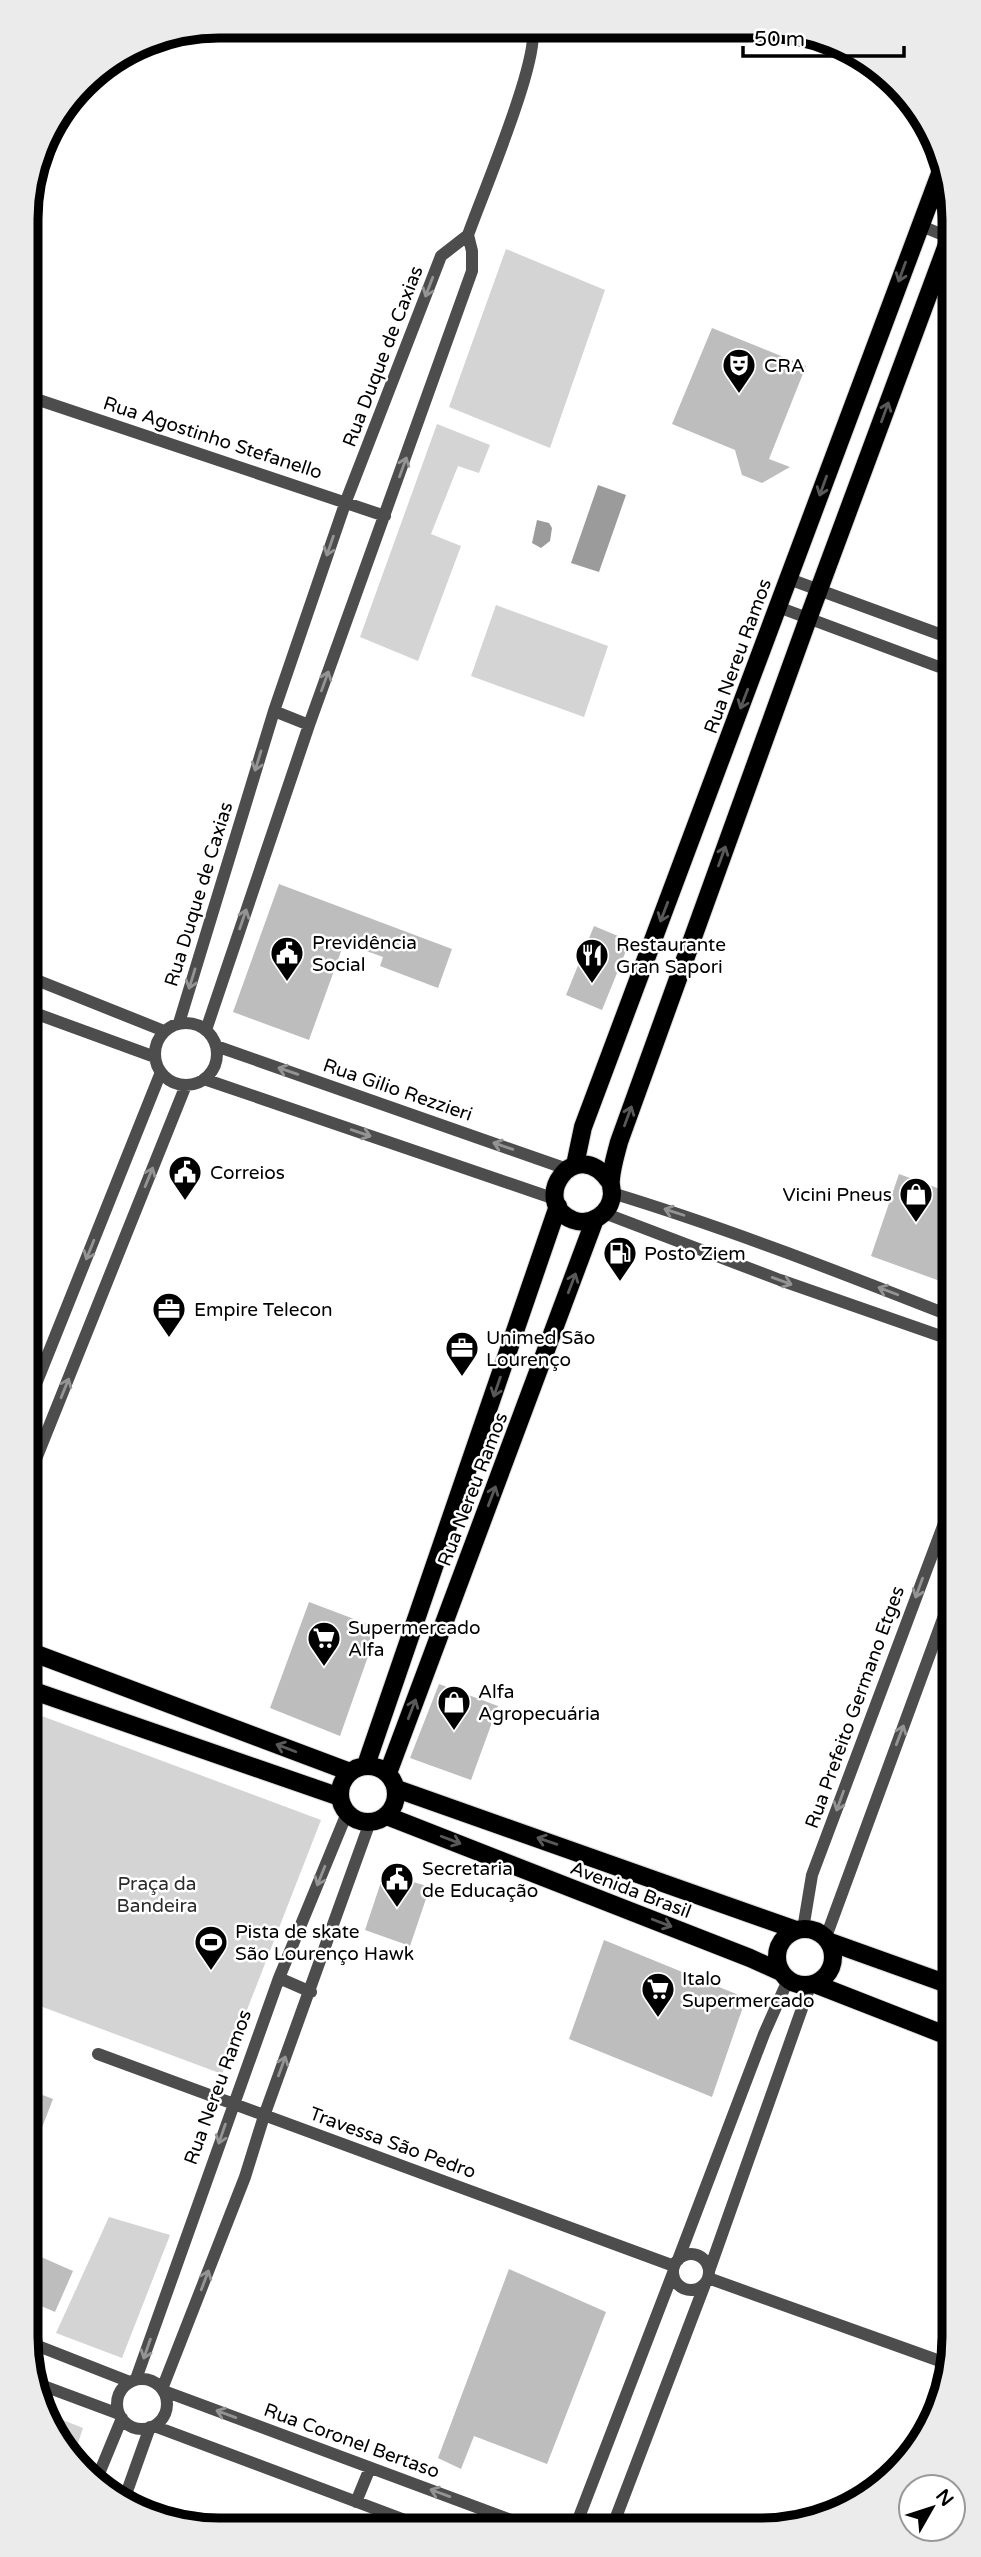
<svg xmlns="http://www.w3.org/2000/svg" width="981" height="2557" font-family="'Varela Round',sans-serif">
	<rect width="100%" height="100%" fill="#fff"/>
	<path fill="#d4d4d4" d="M506,249L605,290L550,448L449,407Z
		M437,424L490,445L479,473L458,466L431,534L461,546L418,661L360,637Z
		M496,605L608,646L584,717L471,676Z
		M31,1712L321,1820L222,2074L32,2003Z
		M109,2217L170,2235L122,2358L56,2333Z
		M48,2414L83,2428L73,2458Z"/>
	<path fill="#9b9b9b" d="M598,485L626,495L599,572L571,563Z
		M537,520L549,523L552,528L550,541L541,548L532,543Z"/>
	<path fill="#bdbdbd" d="M712,328L806,366L769,459L790,467L762,483L742,475L735,450L672,424Z
		M279,884L452,949L438,988L380,966L383,957L344,943L309,1040L233,1012Z
		M594,926L630,941L602,1010L566,995Z
		M899,1174L951,1193V1285L871,1256Z
		M309,1602L378,1628L340,1736L270,1708Z
		M439,1684L498,1706L471,1780L410,1758Z
		M384,1873L430,1887L410,1946L365,1930Z
		M604,1940L746,1998L712,2097L569,2039Z
		M32,2091L53,2099L33,2151H32Z
		M32,2253L73,2271L55,2312L32,2302Z
		M509,2269L606,2312L547,2464L474,2436L461,2469L438,2458Z"/>
	<g fill="none" stroke-linecap="round" stroke-linejoin="round">
		<defs>
			<path id="major" d="M575,1165L583,1127L944,163
				M610,1182C575,1132 528,1202 573,1220C591,1227 611,1213 612,1194C612,1189 610,1184 611,1179C612,1166 616,1154 619,1142L808,619L948,242
				M31,1652L350,1772
				M31,1690L340,1797
				M366,1765L558,1206
				M340 1794a28 28 0 1 1 56 0a28 28 0 1 1-56 0Z
				M388,1773L595,1219
				M397,1789L796,1930
				M387,1816L750,1958L781,1972
				M777 1957a28 28 0 1 1 56 0a28 28 0 1 1-56 0Z
				M830,1942L953,1986
				M815,1984L953,2038"/>
		</defs>
		<use href="#major" stroke="#dbdbdb" stroke-width="20"/>
		<path stroke="#4d4d4d" stroke-width="12" d="M929,200L948,207
			M919,225L948,237
			M468,235C481,198 541,57 532,28
			M27,396L385,516
			M789,579L950,638
			M778,607L950,671
			M274,711L309,725
			M29,977L164,1031
			M29,1011L155,1057
			M179,1023L274,711L346,501L441,256L468,235
			M155 1054a31 31 0 1 1 62 0a31 31 0 1 1-62 0Z
			M206,1030L309,725L472,271V251L468,235
			M216,1046L567,1169
			M204,1079L555,1199
			M612,1193C727,1228 839,1272 951,1316
			M604,1213L780,1280L952,1340
			M30,1399L161,1072
			M30,1474L186,1085
			M803,1929L812,1875L952,1502
			M826,1937L952,1594
			M279,1978L311,1992
			M98,2054L674,2266
			M673 2272a18 18 0 1 1 36 0a18 18 0 1 1-36 0Z
			M678,2260L764,2034L788,1980
			M709,2271L810,1986
			M708,2278L951,2365
			M33,2344L130,2382
			M136,2379L279,1978L347,1813
			M117 2404a25 25 0 1 1 50 0a25 25 0 1 1-50 0Z
			M33,2382L119,2414
			M162,2389L245,2177L264,2116L370,1822
			M164,2391L527,2526
			M154,2426L421,2526
			M96,2481L122,2418
			M125,2497L150,2427
			M356,2502L370,2468
			M576,2525L673,2273
			M613,2525L705,2284"/>
		<use href="#major" stroke="#000" stroke-width="18"/>
	</g>
	<defs><path id="oneway-shaft" d="M-6 0H5M1.5-3L5.5 0L1.5 3" fill="none" stroke-width="1.6" stroke-linecap="round" stroke-linejoin="round" transform="scale(1.75)"/></defs>
	<g stroke="#595959">
		<use href="#oneway-shaft" transform="translate(902 272) rotate(110)"/>
		<use href="#oneway-shaft" transform="translate(885 412) rotate(-70)"/>
		<use href="#oneway-shaft" transform="translate(823 486) rotate(110)"/>
		<use href="#oneway-shaft" transform="translate(744 699) rotate(111)"/>
		<use href="#oneway-shaft" transform="translate(722 856) rotate(-70)"/>
		<use href="#oneway-shaft" transform="translate(664 912) rotate(111)"/>
		<use href="#oneway-shaft" transform="translate(628 1116) rotate(-70)"/>
		<use href="#oneway-shaft" transform="translate(572 1283) rotate(-69)"/>
		<use href="#oneway-shaft" transform="translate(497 1387) rotate(109)"/>
		<use href="#oneway-shaft" transform="translate(492 1496) rotate(-69)"/>
		<use href="#oneway-shaft" transform="translate(412 1709) rotate(-69)"/>
		<use href="#oneway-shaft" transform="translate(286 1748) rotate(-159)"/>
		<use href="#oneway-shaft" transform="translate(451 1840) rotate(21)"/>
		<use href="#oneway-shaft" transform="translate(547 1841) rotate(-161)"/>
		<use href="#oneway-shaft" transform="translate(662 1923) rotate(21)"/>
	</g>
	<g stroke="#949494">
		<use href="#oneway-shaft" transform="translate(429 287) rotate(111)"/>
		<use href="#oneway-shaft" transform="translate(403 467) rotate(-70)"/>
		<use href="#oneway-shaft" transform="translate(330 546) rotate(109)"/>
		<use href="#oneway-shaft" transform="translate(325 681) rotate(-70)"/>
		<use href="#oneway-shaft" transform="translate(258 761) rotate(107)"/>
		<use href="#oneway-shaft" transform="translate(243 919) rotate(-71)"/>
		<use href="#oneway-shaft" transform="translate(192 979) rotate(107)"/>
		<use href="#oneway-shaft" transform="translate(288 1071) rotate(-161)"/>
		<use href="#oneway-shaft" transform="translate(361 1133) rotate(19)"/>
		<use href="#oneway-shaft" transform="translate(503 1146) rotate(-161)"/>
		<use href="#oneway-shaft" transform="translate(149 1177) rotate(-68)"/>
		<use href="#oneway-shaft" transform="translate(674 1212) rotate(-162)"/>
		<use href="#oneway-shaft" transform="translate(90 1250) rotate(112)"/>
		<use href="#oneway-shaft" transform="translate(782 1281) rotate(20)"/>
		<use href="#oneway-shaft" transform="translate(888 1291) rotate(-159)"/>
		<use href="#oneway-shaft" transform="translate(65 1388) rotate(-68)"/>
		<use href="#oneway-shaft" transform="translate(919 1588) rotate(110)"/>
		<use href="#oneway-shaft" transform="translate(900 1735) rotate(-69)"/>
		<use href="#oneway-shaft" transform="translate(840 1801) rotate(110)"/>
		<use href="#oneway-shaft" transform="translate(321 1876) rotate(112)"/>
		<use href="#oneway-shaft" transform="translate(282 2066) rotate(-70)"/>
		<use href="#oneway-shaft" transform="translate(222 2134) rotate(109)"/>
		<use href="#oneway-shaft" transform="translate(205 2280) rotate(-69)"/>
		<use href="#oneway-shaft" transform="translate(147 2349) rotate(109)"/>
		<use href="#oneway-shaft" transform="translate(226 2414) rotate(-160)"/>
		<use href="#oneway-shaft" transform="translate(440 2493) rotate(-160)"/>
	</g>
	<defs>
		<symbol id="theatre-pin" viewBox="-11 -11 22 30"><path d="M0 17L-7.5 6A9.5 9.5 0 1 1 7.5 6Z" fill="#000" stroke="#fff"/><path d="M-5-5.5Q0-4 5-5.5V0Q5 5 0 6Q-5 5-5 0ZM-3.3-2.5H-1v1.5H-3.3ZM1-2.5H3.3v1.5H1ZM-2.8 1Q0 5.5 2.8 1Z" fill="#fff"/></symbol>
		<symbol id="civic-pin" viewBox="-11 -11 22 30"><path d="M0 17L-7.5 6A9.5 9.5 0 1 1 7.5 6Z" fill="#000" stroke="#fff"/><path d="M-.6-6.5H3V-4.5H.6V-3L4-1V1h2V6H-6V1h2V-1L-.6-3ZM-1.2 2.5V6h2.4V2.5Z" fill="#fff"/></symbol>
		<symbol id="restaurant-pin" viewBox="-11 -11 22 30"><path d="M0 17L-7.5 6A9.5 9.5 0 1 1 7.5 6Z" fill="#000" stroke="#fff"/><path d="M-5-6h1v4h1v-4h1v4h1v-4h1v5L-1.5 .5V6h-2V.5L-5-1ZM5-6V6H3V1.5H1.5Q1.5-4 5-6Z" fill="#fff"/></symbol>
		<symbol id="shop-pin" viewBox="-11 -11 22 30"><path d="M0 17L-7.5 6A9.5 9.5 0 1 1 7.5 6Z" fill="#000" stroke="#fff"/><path d="M-5-2.5h2.3a2.7 3.5 0 0 1 5.4 0H5L5.5 6h-11ZM-1.5-2.5h3a1.5 2.3 0 0 0-3 0Z" fill="#fff"/></symbol>
		<symbol id="fuel-pin" viewBox="-11 -11 22 30"><path d="M0 17L-7.5 6A9.5 9.5 0 1 1 7.5 6Z" fill="#000" stroke="#fff"/><path d="M-5.5-6h7V0h2V4h1.3V-2.5L3-4.5l.8-.8L6-3V5H2.5V1h-1V6h-7ZM-4.2-4.7v3.2H.2V-4.7Z" fill="#fff"/></symbol>
		<symbol id="office-pin" viewBox="-11 -11 22 30"><path d="M0 17L-7.5 6A9.5 9.5 0 1 1 7.5 6Z" fill="#000" stroke="#fff"/><path d="M-6-3h4V-5.5h4V-3h4V5H-6ZM-1-4.5V-3h2v-1.5ZM-6 0V1H6V0Z" fill="#fff"/></symbol>
		<symbol id="supermarket-pin" viewBox="-11 -11 22 30"><path d="M0 17L-7.5 6A9.5 9.5 0 1 1 7.5 6Z" fill="#000" stroke="#fff"/><path d="M-6-5.5h2.5l.6 2H6L4.5 2H-2.5L-4.4-4H-6ZM-1.5 3.2a1.3 1.3 0 1 0 .1 0ZM3 3.2a1.3 1.3 0 1 0 .1 0Z" fill="#fff"/></symbol>
		<symbol id="stadium-pin" viewBox="-11 -11 22 30"><path d="M0 17L-7.5 6A9.5 9.5 0 1 1 7.5 6Z" fill="#000" stroke="#fff"/><path d="M0-5a6.5 5 0 1 0 0 10a6.5 5 0 1 0 0-10ZM-3.5-1.8h7v3.6h-7Z" fill="#fff"/></symbol>
	</defs>
	<g fill-rule="evenodd">
		<use href="#theatre-pin" x="720" y="346" width="38" height="52"/>
		<use href="#civic-pin" x="268" y="934" width="38" height="52"/>
		<use href="#restaurant-pin" x="573" y="936" width="38" height="52"/>
		<use href="#civic-pin" x="166" y="1153" width="38" height="52"/>
		<use href="#shop-pin" x="897" y="1175" width="38" height="52"/>
		<use href="#fuel-pin" x="601" y="1234" width="38" height="52"/>
		<use href="#office-pin" x="150" y="1290" width="38" height="52"/>
		<use href="#office-pin" x="443" y="1329" width="38" height="52"/>
		<use href="#supermarket-pin" x="305" y="1619" width="38" height="52"/>
		<use href="#shop-pin" x="435" y="1683" width="38" height="52"/>
		<use href="#civic-pin" x="378" y="1860" width="38" height="52"/>
		<use href="#stadium-pin" x="192" y="1923" width="38" height="52"/>
		<use href="#supermarket-pin" x="639" y="1970" width="38" height="52"/>
	</g>
	<g text-anchor="middle" stroke-width="5" stroke-linejoin="round" paint-order="stroke">
		<g font-size="19" fill="#000" stroke="#fff">
			<text transform="translate(382 356) rotate(-69)" y="7">Rua Duque de Caxias</text>
			<text transform="translate(213 437) rotate(18)" y="7">Rua Agostinho Stefanello</text>
			<text transform="translate(737 656) rotate(-70)" y="7">Rua Nereu Ramos</text>
			<text transform="translate(198 894) rotate(-73)" y="7">Rua Duque de Caxias</text>
			<text transform="translate(398 1089) rotate(19)" y="7">Rua Gilio Rezzieri</text>
			<text transform="translate(472 1489) rotate(-69)" y="7">Rua Nereu Ramos</text>
			<text transform="translate(854 1707) rotate(-70)" y="7">Rua Prefeito Germano Etges</text>
			<text transform="translate(631 1889) rotate(21)" y="7">Avenida Brasil</text>
			<text transform="translate(217 2087) rotate(-70)" y="7">Rua Nereu Ramos</text>
			<text transform="translate(393 2142) rotate(20)" y="7">Travessa São Pedro</text>
			<text transform="translate(352 2440) rotate(20)" y="7">Rua Coronel Bertaso</text>
		</g>
		<g font-size="19" fill="#000" stroke="#fff" text-anchor="start">
			<text x="764" y="372">CRA</text>
			<text x="312" y="949">Previdência<tspan x="312" dy="22">Social</tspan></text>
			<text x="616" y="951">Restaurante<tspan x="616" dy="22">Gran Sapori</tspan></text>
			<text x="210" y="1179">Correios</text>
			<text x="892" y="1201" text-anchor="end">Vicini Pneus</text>
			<text x="644" y="1260">Posto Ziem</text>
			<text x="194" y="1316">Empire Telecon</text>
			<text x="486" y="1344">Unimed São<tspan x="486" dy="22">Lourenço</tspan></text>
			<text x="348" y="1634">Supermercado<tspan x="348" dy="22">Alfa</tspan></text>
			<text x="478" y="1698">Alfa<tspan x="478" dy="22">Agropecuária</tspan></text>
			<text x="422" y="1875">Secretaria<tspan x="422" dy="22">de Educação</tspan></text>
			<text x="235" y="1938">Pista de skate<tspan x="235" dy="22">São Lourenço Hawk</tspan></text>
			<text x="682" y="1985">Italo<tspan x="682" dy="22">Supermercado</tspan></text>
		</g>
		<g font-size="19" fill="#2b2b2b" stroke="#fff">
			<text x="157" y="1890">Praça da<tspan x="157" dy="22">Bandeira</tspan></text>
		</g>
	</g>
	<path d="M0 0H981V2557H0ZM219 38H761A181 181 0 0 1 942 219V2337A181 181 0 0 1 761 2518H219A181 181 0 0 1 38 2337V219A181 181 0 0 1 219 38Z" fill="#ebebeb" fill-rule="evenodd"/>
	<path fill="none" stroke="#000" stroke-width="9" d="M219 38H761A181 181 0 0 1 942 219V2337A181 181 0 0 1 761 2518H219A181 181 0 0 1 38 2337V219A181 181 0 0 1 219 38Z"/>
	<g transform="translate(932 2508) rotate(51)"><circle r="33" fill="#ffffff" stroke="#999999" stroke-width="2"/>
	<path d="M0-5L12 26L0 18L-12 26Z" fill="#000000"/>
	<text y="-10" font-size="19" font-weight="bold" text-anchor="middle" fill="#000000">N</text>
	</g>
	<path d="M743 46v10h161v-10" fill="none" stroke="#000000" stroke-width="3.5"/>
	<text x="754" y="46" font-size="21" fill="#000000" stroke="#ffffff" stroke-width="5" paint-order="stroke">50 m</text>
</svg>
